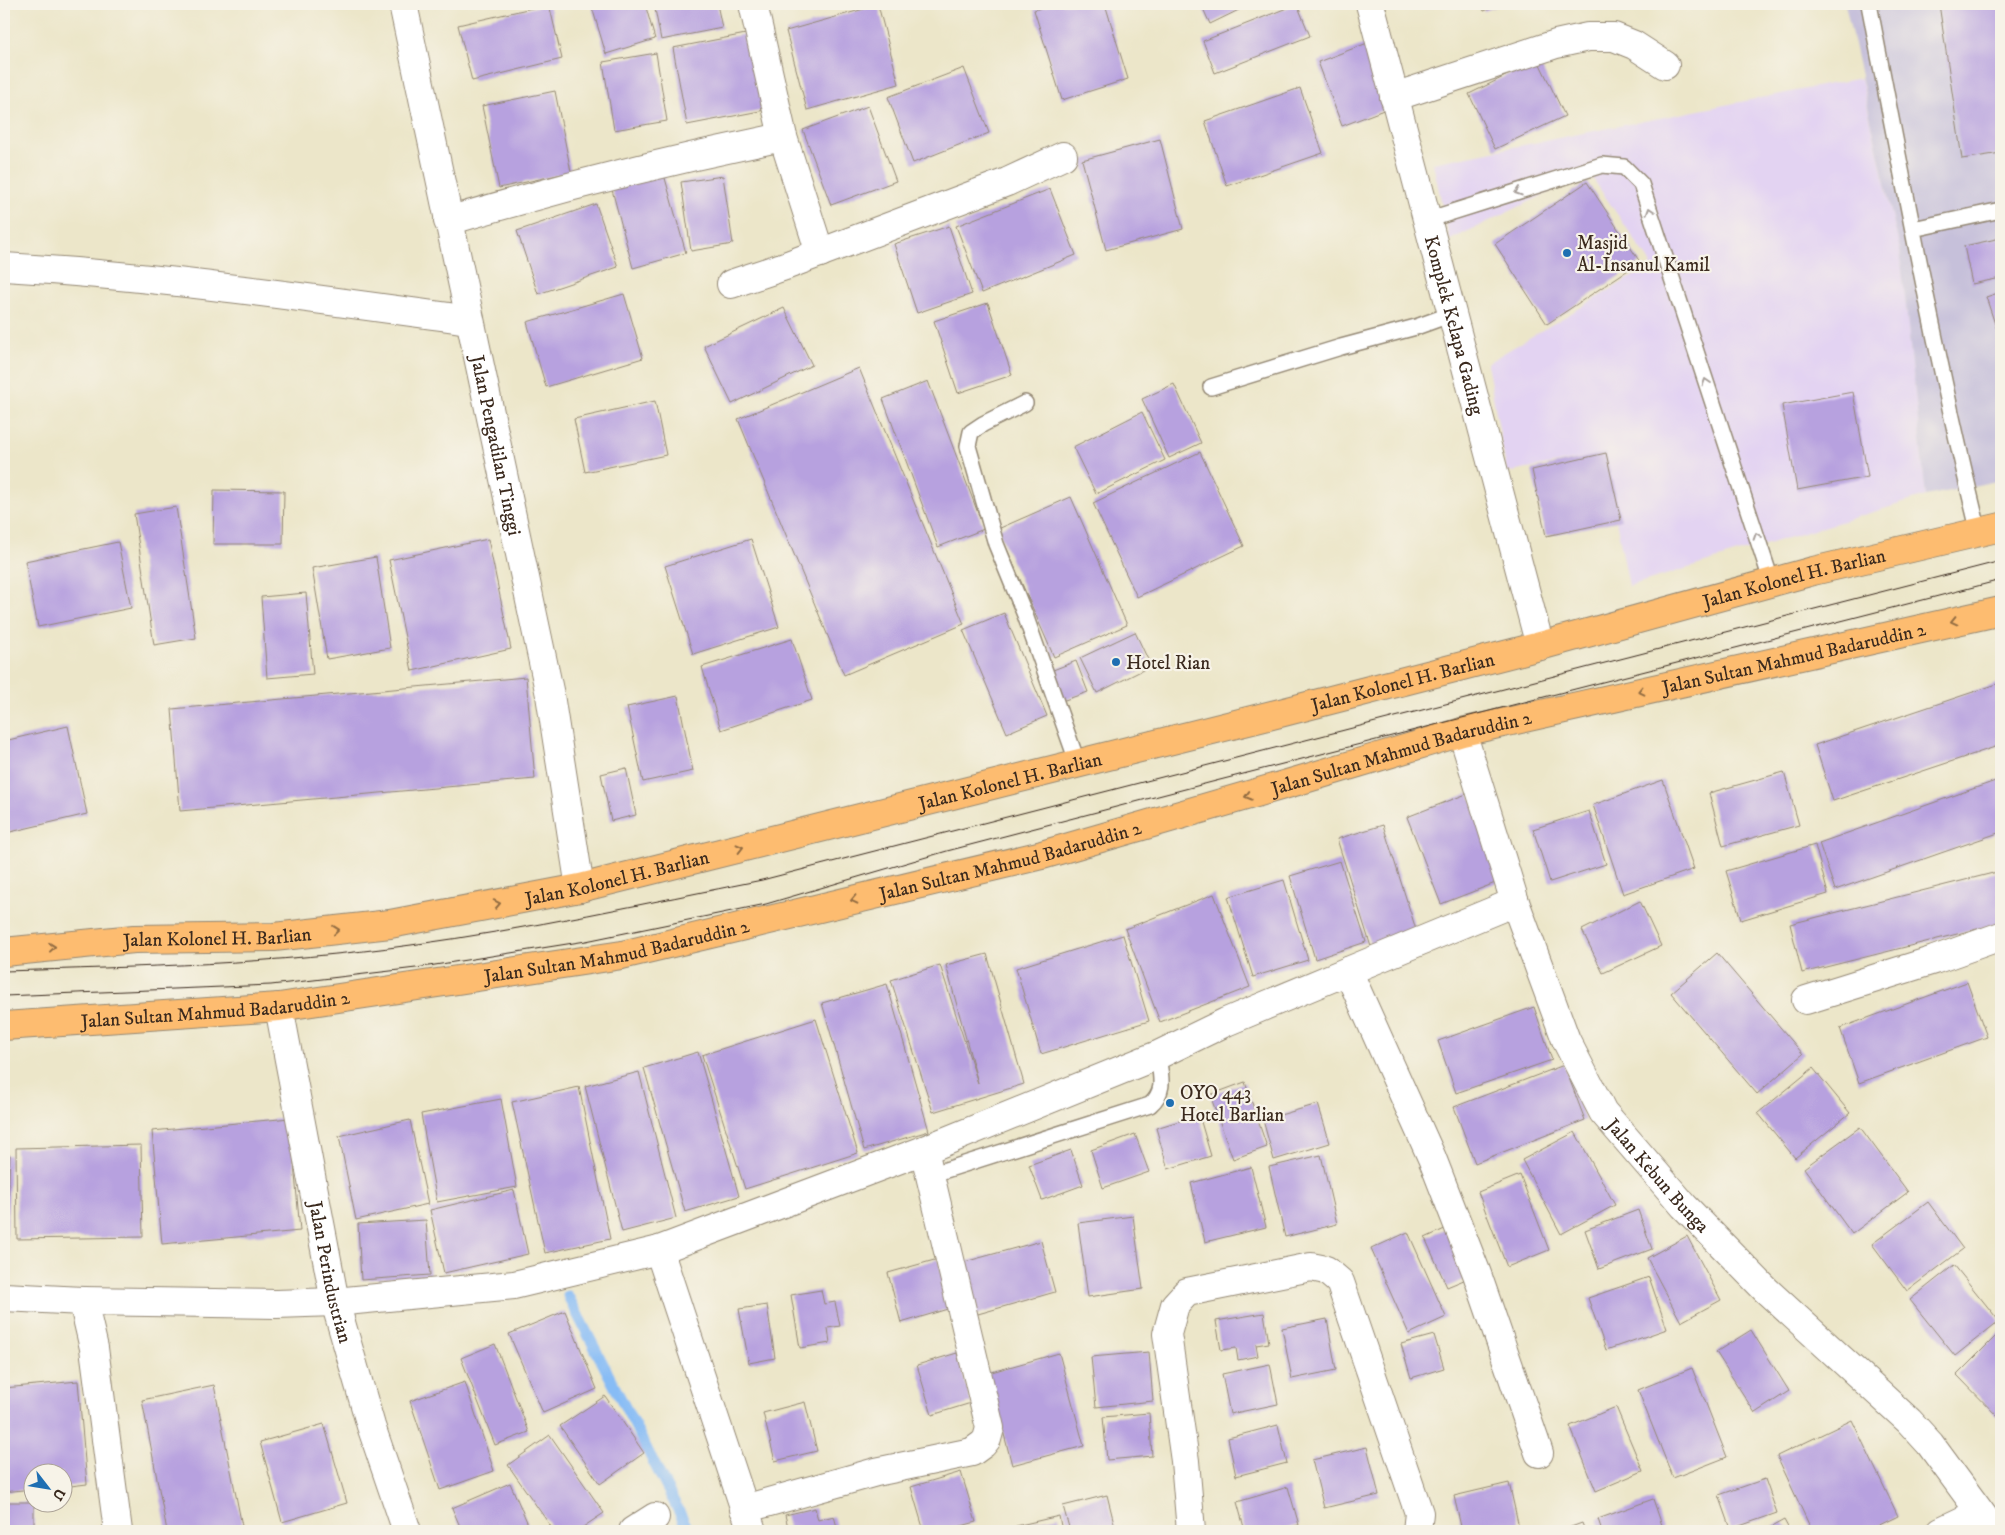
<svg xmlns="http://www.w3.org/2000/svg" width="2005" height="1535" font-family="'IM FELL DW Pica',serif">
	<rect width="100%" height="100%" fill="#f7f3e8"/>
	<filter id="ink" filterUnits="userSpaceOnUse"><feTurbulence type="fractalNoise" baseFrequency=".02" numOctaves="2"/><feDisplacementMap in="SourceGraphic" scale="10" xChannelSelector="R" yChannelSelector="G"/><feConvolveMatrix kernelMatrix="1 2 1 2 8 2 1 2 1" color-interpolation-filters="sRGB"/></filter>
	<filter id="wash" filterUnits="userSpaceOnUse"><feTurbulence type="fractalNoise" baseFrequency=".0096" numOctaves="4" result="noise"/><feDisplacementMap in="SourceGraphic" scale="20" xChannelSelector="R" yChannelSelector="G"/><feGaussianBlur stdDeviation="1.12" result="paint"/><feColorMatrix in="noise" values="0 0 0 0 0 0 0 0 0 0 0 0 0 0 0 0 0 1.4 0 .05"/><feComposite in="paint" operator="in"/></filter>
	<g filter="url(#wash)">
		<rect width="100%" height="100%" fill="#ece6c9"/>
		<path fill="#e3d3f2" d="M1861,78L1900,250L1926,496L1629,586L1603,454L1507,473L1487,363L1652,265L1589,173L1450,240L1433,163Z"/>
		<path fill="#c6c0da" d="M1845,4H2001V480L1926,496L1900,250Z"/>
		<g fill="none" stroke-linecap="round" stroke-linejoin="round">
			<path stroke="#87bcf5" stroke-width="11" d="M568,1296L689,1531"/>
		</g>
		<g id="blocks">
			<path fill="#b7a1df" d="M549,4L562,59L472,81L458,25Z
				M591,4H645L655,39L606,54Z
				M654,4H717L722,28L661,40Z
				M1054,4H1105L1128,79L1062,100L1034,10Z
				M1201,4H1251L1210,24Z
				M1297,4L1310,36L1215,73L1203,41Z
				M1481,4H1502L1484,11Z
				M1939,4H2001V153L1962,159Z
				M878,5L899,84L807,110L786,31Z
				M751,33L765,110L687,125L673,48Z
				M1370,42L1394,106L1342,126L1318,62Z
				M656,53L667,121L614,130L603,62Z
				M1538,60L1565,116L1495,149L1469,94Z
				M964,68L989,133L913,163L888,97Z
				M1300,88L1323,153L1227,186L1205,121Z
				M555,91L571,172L499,188L482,106Z
				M868,106L896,181L831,205L803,130Z
				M1160,139L1183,229L1106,250L1082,160Z
				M663,171L686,253L633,268L611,186Z
				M723,176L733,244L691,251L681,182Z
				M1587,182L1640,262L1547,324L1495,244Z
				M1050,189L1076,255L982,293L956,226Z
				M596,204L618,267L538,294L517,231Z
				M949,226L972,294L917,313L894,244Z
				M2001,238V278L1972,284L1964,246Z
				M2001,292V342L1986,297Z
				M624,294L643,358L546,387L527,322Z
				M988,303L1012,375L958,393L934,321Z
				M784,308L812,365L732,404L704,346Z
				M859,368L964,624L844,675L738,419Z
				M928,381L984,529L938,547L883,399Z
				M1174,384L1201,443L1169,458L1142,399Z
				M1853,392L1868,477L1797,490L1782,405Z
				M655,401L666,455L585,472L574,419Z
				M1142,412L1165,460L1096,494L1073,447Z
				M1200,452L1244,546L1137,597L1093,503Z
				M1606,453L1621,520L1546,536L1532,470Z
				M214,490L284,491L283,544H213Z
				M1071,497L1127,625L1054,657L998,529Z
				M176,507L196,638L154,645L134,514Z
				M488,539L511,649L412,671L389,560Z
				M751,539L779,627L693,654L665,566Z
				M118,542L131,608L38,627L25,561Z
				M376,557L390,648L327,659L312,568Z
				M306,593L313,674L267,678L261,597Z
				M1004,613L1047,716L1007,733L963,630Z
				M1135,632L1151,666L1097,693L1080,658Z
				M792,639L812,700L721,730L702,667Z
				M1076,661L1088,692L1059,702L1048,672Z
				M526,677L535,779L180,811L172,709Z
				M1997,684L2001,697V745L1833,801L1815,745Z
				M678,696L693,771L643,782L627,707Z
				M68,726L87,814L6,833L4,822V741Z
				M626,768L636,815L611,821L601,774Z
				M1784,772L1799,825L1723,846L1709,793Z
				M2001,779V832L1835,890L1819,843Z
				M1663,780L1694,869L1623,894L1593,805Z
				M1469,793L1503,880L1441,904L1407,817Z
				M1589,811L1606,864L1550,882L1533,829Z
				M1383,825L1418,936L1372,950L1337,839Z
				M1815,845L1828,894L1741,920L1726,871Z
				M1340,861L1366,942L1315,959L1290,876Z
				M2001,871V923L1802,973L1790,924Z
				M1284,880L1308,960L1253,977L1228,897Z
				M1214,894L1250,987L1160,1022L1125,929Z
				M1640,901L1661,946L1603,973L1582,930Z
				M1123,935L1149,1021L1041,1054L1016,968Z
				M1717,953L1803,1054L1757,1094L1671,993Z
				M987,954L1024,1084L933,1112L891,980L940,965L978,1083L946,965Z
				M1967,982L1987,1037L1859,1083L1840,1028Z
				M887,984L929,1131L864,1150L822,1003Z
				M1534,1007L1552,1060L1456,1093L1438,1041Z
				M816,1019L858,1153L745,1189L702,1055Z
				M698,1052L739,1196L685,1212L644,1068Z
				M1564,1065L1585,1120L1475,1163L1454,1107Z
				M1813,1068L1850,1113L1795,1158L1758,1113Z
				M639,1072L676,1218L622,1232L585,1086Z
				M1245,1082L1267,1147L1233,1159L1210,1095Z
				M579,1087L610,1239L545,1253L512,1102Z
				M501,1099L517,1187L437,1202L421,1114Z
				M1318,1104L1330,1143L1274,1160L1263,1120Z
				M1199,1115L1211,1156L1168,1169L1156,1128Z
				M290,1118L300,1231L162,1244L152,1131Z
				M410,1120L428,1204L356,1220L339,1136Z
				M1860,1127L1908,1192L1852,1234L1804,1168Z
				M1575,1132L1615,1205L1561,1234L1522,1160Z
				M1135,1134L1149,1172L1103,1188L1091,1150Z
				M141,1145L143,1237L17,1239L16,1148Z
				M1071,1150L1083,1185L1042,1200L1029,1165Z
				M4,1155H10L6,1252H4Z
				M1321,1155L1337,1224L1285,1237L1269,1167Z
				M1251,1167L1266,1227L1205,1242L1191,1183Z
				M1520,1175L1549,1250L1507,1267L1478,1192Z
				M514,1190L528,1254L444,1273L430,1210Z
				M1928,1202L1963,1249L1907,1291L1872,1244Z
				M1638,1210L1652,1249L1599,1269L1585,1230Z
				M1133,1216L1143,1289L1088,1297L1078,1223Z
				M426,1220L430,1275L361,1280L358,1224Z
				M1449,1227L1471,1277L1447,1287L1425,1238Z
				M1408,1232L1446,1317L1409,1334L1371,1249Z
				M1687,1236L1721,1300L1681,1322L1647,1258Z
				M1041,1241L1055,1292L971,1316L957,1264Z
				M938,1259L951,1308L901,1323L888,1273Z
				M1954,1265L1999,1321L1955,1356L1910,1300Z
				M1649,1277L1667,1329L1606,1350L1588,1298Z
				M821,1290L824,1304L835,1302L840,1326L828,1328L830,1343L800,1348L791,1295Z
				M767,1305L775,1358L749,1363L739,1309Z
				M565,1311L597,1389L543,1413L509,1334Z
				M1264,1313L1269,1343L1256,1345L1258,1356L1238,1360L1236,1348L1221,1350L1216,1321Z
				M1327,1319L1336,1370L1292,1379L1282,1328Z
				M1751,1330L1789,1391L1755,1413L1716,1352Z
				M2000,1332L2001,1334V1420L1957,1375Z
				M1434,1335L1444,1368L1411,1378L1401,1344Z
				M495,1344L529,1432L495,1445L461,1358Z
				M1149,1352L1153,1401L1096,1407L1091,1357Z
				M957,1353L971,1403L932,1415L917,1365Z
				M1059,1353L1084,1446L1012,1465L988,1373Z
				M1270,1364L1278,1404L1230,1414L1222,1374Z
				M1692,1368L1727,1457L1673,1478L1638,1390Z
				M78,1381L87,1484L62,1487V1472H32V1489L4,1492V1388Z
				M465,1382L494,1471L440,1490L410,1401Z
				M214,1385L242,1526L217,1531H167L142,1400Z
				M605,1396L644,1453L600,1484L560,1426Z
				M805,1402L817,1451L775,1461L763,1413Z
				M1616,1407L1643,1471L1596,1491L1570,1426Z
				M1149,1413L1152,1456L1107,1460L1103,1417Z
				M1852,1420L1898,1516L1867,1531H1812L1777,1456Z
				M324,1424L347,1503L282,1522L260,1442Z
				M1278,1425L1287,1463L1236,1476L1228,1438Z
				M550,1435L604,1513L577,1531H554L508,1465Z
				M1367,1447L1379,1495L1324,1508L1312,1460Z
				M961,1472L976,1522L943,1531H924L911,1487Z
				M1765,1479L1777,1513L1731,1529L1719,1495Z
				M510,1483L531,1531H462L452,1508Z
				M1509,1483L1519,1527L1503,1531H1462L1454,1496Z
				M1288,1487L1299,1525L1278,1531H1245L1237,1502Z
				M1107,1495L1116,1531H1070L1063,1506Z
				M1653,1499L1664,1531H1602L1598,1519Z
				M4,1502H34V1531H4Z
				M815,1508L818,1520L834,1516L838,1531H789L785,1515Z
				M1059,1516L1062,1531H1017L1016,1526Z
				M1784,1520L1790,1531H1764Z
				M1582,1523L1585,1531H1560Z"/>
		</g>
	</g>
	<g filter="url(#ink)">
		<use href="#blocks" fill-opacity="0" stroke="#948874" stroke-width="1"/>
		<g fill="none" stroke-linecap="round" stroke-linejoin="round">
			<defs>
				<path id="service" d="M1869,4C1903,180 1936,358 1979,533
					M1427,220L1602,165L1624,167L1641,184L1772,583
					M1913,229L2001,210
					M1211,387L1341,347L1416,327L1452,314
					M1025,403L983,424L971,432L968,446L996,544L1025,615L1078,764
					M930,1175L1150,1105C1167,1090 1160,1075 1158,1055"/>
				<g id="minor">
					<path id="s1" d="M403,4L550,695L580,888"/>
					<path d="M753,4L783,137L820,253"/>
					<path id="s2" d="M1370,4L1540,646"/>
					<path d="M1394,97L1556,44L1588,37H1614L1634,45L1665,65"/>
					<path d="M448,221C559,188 670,160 783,137"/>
					<path d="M4,267C160,276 315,299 470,320"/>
					<path d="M731,284L785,266L1007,182L1063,156"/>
					<path id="s3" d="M1462,732L1515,902L1566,1040L1603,1112L1684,1206L1766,1290L1909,1421L1930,1444L1994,1531"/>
					<path d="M1515,902L1348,971L1432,1158L1477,1274L1539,1453"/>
					<path d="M1806,1000L1934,960L2001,936"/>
					<path id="s4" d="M279,1007L335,1302L371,1426L407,1531"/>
					<path d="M659,1250L752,1531"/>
					<path d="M4,1297L83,1301L94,1348L118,1531"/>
					<path d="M83,1301L276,1304L335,1302L514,1285L659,1250L924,1150L1158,1055L1226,1022L1348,971"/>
					<path d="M744,1509L876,1472L972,1452L983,1444L987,1439L990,1428L924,1150"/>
					<path d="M633,1531L655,1517"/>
					<path d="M1191,1531L1185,1461L1167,1334L1175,1305L1187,1292L1311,1267L1326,1270L1340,1282L1419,1513L1417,1531"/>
					<path d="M1941,1531L1979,1513"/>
				</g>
				<g id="trunk">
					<path id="s5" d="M4,952L134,939L274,937L390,924L580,888L1284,712L1540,646L1813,571L2001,527"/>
					<path id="s6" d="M4,1026L279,1007L622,955L1042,855L1301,780L1462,732L2001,611"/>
				</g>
			</defs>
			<use href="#service" stroke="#948874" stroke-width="18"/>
			<use href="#minor" stroke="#948874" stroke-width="30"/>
			<use href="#trunk" stroke="#948874" stroke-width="30"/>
			<use href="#service" stroke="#fff" stroke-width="15"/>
			<use href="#minor" stroke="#fff" stroke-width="28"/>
			<use href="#trunk" stroke="#fdbc6f" stroke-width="28"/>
			<path stroke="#3b2a1e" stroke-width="1" d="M4,971C140,967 276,964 411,945C529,929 646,903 762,880L2001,561
				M4,996L271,985L416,968L586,941L766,904L947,851L1212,782L2001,580"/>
		</g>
		<defs><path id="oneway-chevron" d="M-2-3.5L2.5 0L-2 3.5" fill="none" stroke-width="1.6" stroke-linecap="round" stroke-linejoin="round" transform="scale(1.25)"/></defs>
		<g stroke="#a79f9a">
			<use href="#oneway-chevron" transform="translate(1518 192) rotate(162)"/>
			<use href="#oneway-chevron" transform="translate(1650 211) rotate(-108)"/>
			<use href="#oneway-chevron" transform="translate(1706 382) rotate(-108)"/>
			<use href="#oneway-chevron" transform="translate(1757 536) rotate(-108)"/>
		</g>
		<g stroke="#926c42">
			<use href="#oneway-chevron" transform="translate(1954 621) rotate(167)"/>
			<use href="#oneway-chevron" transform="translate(1641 691) rotate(167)"/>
			<use href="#oneway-chevron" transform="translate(1248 796) rotate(164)"/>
			<use href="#oneway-chevron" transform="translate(740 848) rotate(-14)"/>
			<use href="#oneway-chevron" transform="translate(854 900) rotate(167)"/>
			<use href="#oneway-chevron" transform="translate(497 904) rotate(-11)"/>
			<use href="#oneway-chevron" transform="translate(336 930) rotate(-6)"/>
			<use href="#oneway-chevron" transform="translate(52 947) rotate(-6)"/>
		</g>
	</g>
	<g fill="#1f6fb2" stroke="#f7f3e8" stroke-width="2">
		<circle cx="1567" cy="253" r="5"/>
		<circle cx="1116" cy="662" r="5"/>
		<circle cx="1170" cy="1103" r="5"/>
	</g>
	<g text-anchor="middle" stroke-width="4.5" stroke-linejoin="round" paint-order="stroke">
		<g font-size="19" fill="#3b2a1e" stroke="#f7f3e8" text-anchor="start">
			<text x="1577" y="249">Masjid<tspan x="1577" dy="22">Al-Insanul Kamil</tspan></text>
			<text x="1126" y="669">Hotel Rian</text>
			<text x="1180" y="1099">OYO 443<tspan x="1180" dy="22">Hotel Barlian</tspan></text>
		</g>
		<g font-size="19" fill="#3b2a1e" stroke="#f7f3e8">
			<text dy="7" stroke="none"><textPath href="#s2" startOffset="332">Komplek Kelapa Gading</textPath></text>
			<text dy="7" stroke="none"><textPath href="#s1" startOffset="451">Jalan Pengadilan Tinggi</textPath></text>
			<text dy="7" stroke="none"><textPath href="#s5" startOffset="1834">Jalan Kolonel H. Barlian</textPath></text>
			<text dy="7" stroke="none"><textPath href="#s6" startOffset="1832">Jalan Sultan Mahmud Badaruddin 2</textPath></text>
			<text dy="7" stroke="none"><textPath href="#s5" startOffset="1429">Jalan Kolonel H. Barlian</textPath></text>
			<text dy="7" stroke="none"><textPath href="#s6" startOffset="1428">Jalan Sultan Mahmud Badaruddin 2</textPath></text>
			<text dy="7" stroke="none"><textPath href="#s5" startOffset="1024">Jalan Kolonel H. Barlian</textPath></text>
			<text dy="7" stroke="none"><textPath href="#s6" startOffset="1022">Jalan Sultan Mahmud Badaruddin 2</textPath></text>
			<text dy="7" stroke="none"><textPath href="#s5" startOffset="619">Jalan Kolonel H. Barlian</textPath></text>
			<text dy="7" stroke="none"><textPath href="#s5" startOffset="214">Jalan Kolonel H. Barlian</textPath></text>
			<text dy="7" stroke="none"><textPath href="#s6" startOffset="618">Jalan Sultan Mahmud Badaruddin 2</textPath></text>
			<text dy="7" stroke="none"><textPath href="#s6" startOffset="212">Jalan Sultan Mahmud Badaruddin 2</textPath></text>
			<text dy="7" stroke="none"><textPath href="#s3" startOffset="490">Jalan Kebun Bunga</textPath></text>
			<text dy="7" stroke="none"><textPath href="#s4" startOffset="270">Jalan Perindustrian</textPath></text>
		</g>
	</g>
	<rect width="2005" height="1535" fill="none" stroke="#f7f3e8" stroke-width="20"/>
	<g transform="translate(48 1488) rotate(121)"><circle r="24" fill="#f7f3e8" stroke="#aca397"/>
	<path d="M0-4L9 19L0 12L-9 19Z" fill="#1f6fb2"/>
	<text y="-8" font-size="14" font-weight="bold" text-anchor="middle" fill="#3b2a1e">U</text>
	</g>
</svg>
